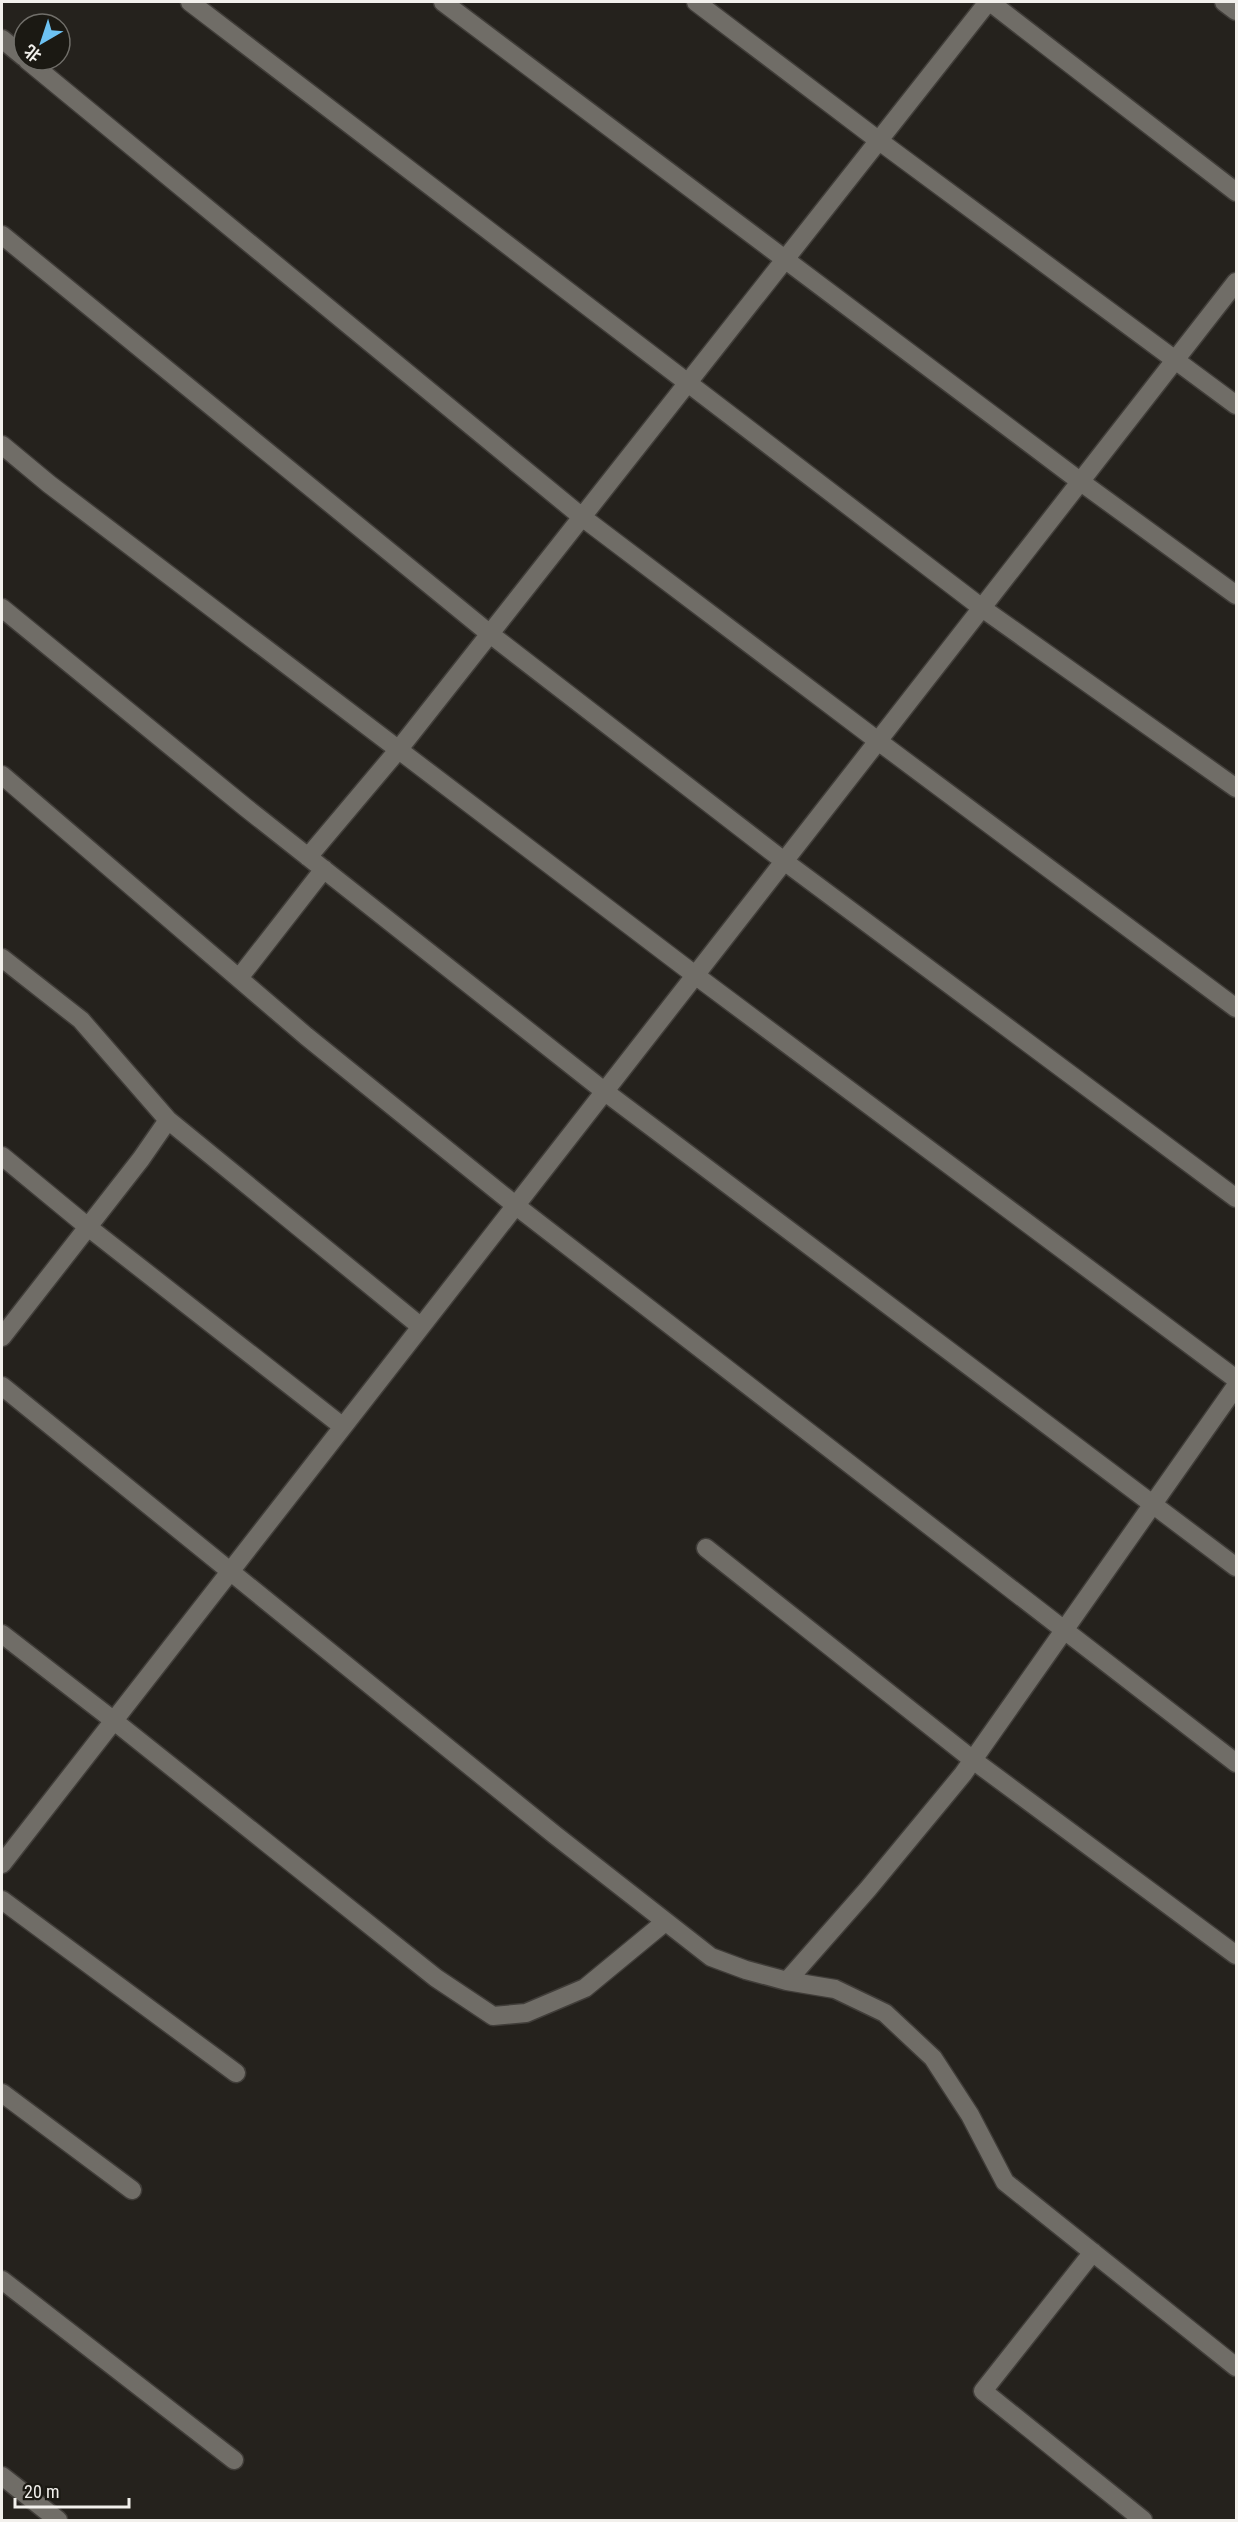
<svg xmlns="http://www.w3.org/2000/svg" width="1238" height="2522" font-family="'Roboto Condensed','Noto Sans SC',sans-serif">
	<rect width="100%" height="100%" fill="#25221d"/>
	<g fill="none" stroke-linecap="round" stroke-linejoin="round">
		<defs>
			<path id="minor" d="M190,2L982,608L1236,788
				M443,2L1081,482L1236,595
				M696,2L878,140L1236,405
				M990,2L1236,192
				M1224,2L1236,11
				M2,39L24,57
				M27,60L582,517L878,741L1236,1008
				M2,235L490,634L784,861L1236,1198
				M2,445L49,484L695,975L1236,1379
				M2,608L245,807L604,1091L1236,1567
				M2,775L306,1036L515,1205L1236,1763
				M308,857L399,749L988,2
				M2,958L81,1020L168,1120L420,1326
				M239,978L324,869
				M2,1156L88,1227L342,1426
				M2,1337L141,1159L168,1120
				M2,1386L555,1835L711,1957L746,1970L787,1981L835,1989L885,2013L933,2058L970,2115L1005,2182L1236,2367
				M706,1548L973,1760L1236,1955
				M2,1634L113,1720L436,1978L493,2016L526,2013L585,1988L665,1922
				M2,1864L1236,282
				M2,1900L236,2073
				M787,1981L868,1889L963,1774L1236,1386
				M2,2093L132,2190
				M1093,2252L983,2391L1143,2520
				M2,2280L234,2460
				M2,2476L58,2520"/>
		</defs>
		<use href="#minor" stroke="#403d39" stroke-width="21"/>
		<use href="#minor" stroke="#706d67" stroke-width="18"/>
	</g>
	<rect width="1238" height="2522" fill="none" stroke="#f2f0ec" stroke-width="6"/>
	<g transform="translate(42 42) rotate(219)"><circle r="28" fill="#1b1913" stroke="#716f6a" stroke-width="1.5"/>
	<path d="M0-4.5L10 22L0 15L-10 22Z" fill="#6dc2f3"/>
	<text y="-9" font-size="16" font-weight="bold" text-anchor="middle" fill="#f2f0ec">北</text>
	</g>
	<path d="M15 2498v9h114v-9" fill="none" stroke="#f2f0ec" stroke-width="3"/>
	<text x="24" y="2498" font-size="18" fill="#f2f0ec" stroke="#1b1913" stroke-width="4.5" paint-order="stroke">20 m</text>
</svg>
